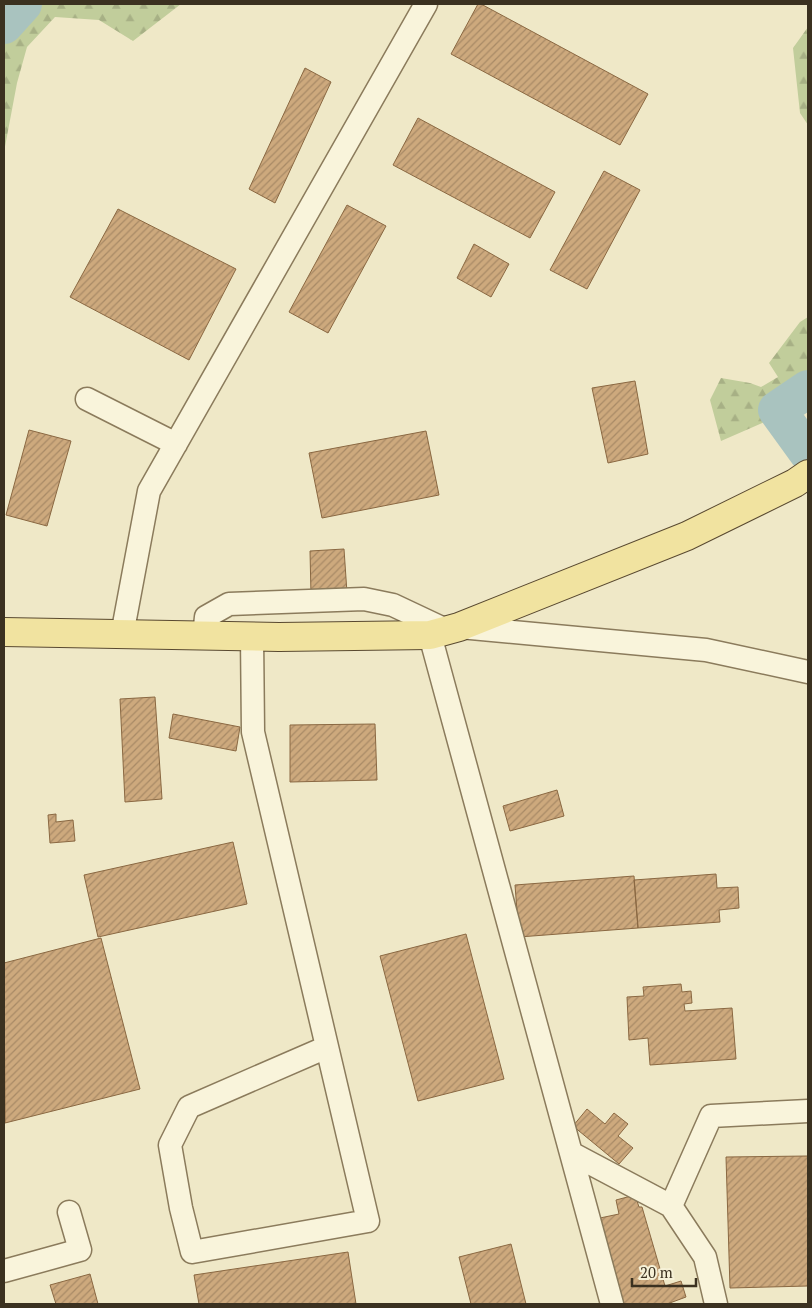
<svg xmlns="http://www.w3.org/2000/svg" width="812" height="1308" font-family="'PT Serif',serif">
	<defs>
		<pattern id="forest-firs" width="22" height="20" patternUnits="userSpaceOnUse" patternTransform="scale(1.25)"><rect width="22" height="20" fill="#c1cd9b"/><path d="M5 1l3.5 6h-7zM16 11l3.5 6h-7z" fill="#a7b085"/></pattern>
		<pattern id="building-hatch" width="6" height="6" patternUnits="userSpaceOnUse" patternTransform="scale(1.25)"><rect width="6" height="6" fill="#cda97d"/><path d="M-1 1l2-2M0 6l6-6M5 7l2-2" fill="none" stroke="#a88a66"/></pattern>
	</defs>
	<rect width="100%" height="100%" fill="#efe8c7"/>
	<path fill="url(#forest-firs)" d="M4,4H181L133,41L99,20L55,17L27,47L17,83L4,152Z
		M808,27V125L800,113L793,48Z
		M808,317V403L721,441L710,400L721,378L750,383L761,387L778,377L769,363L800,322Z"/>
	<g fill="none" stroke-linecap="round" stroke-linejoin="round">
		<path stroke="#a9c3bf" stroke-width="38" d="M4,25L23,4
			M808,389L777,410L808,453"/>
	</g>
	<path fill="url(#building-hatch)" stroke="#8a6842" d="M478,4H481L648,94L620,145L451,54Z
		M305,68L331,82L275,203L249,189Z
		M418,118L555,192L530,238L393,165Z
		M604,171L640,190L587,289L550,270Z
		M347,205L386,226L328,333L289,312Z
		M118,209L236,269L189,360L70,297Z
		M474,244L509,264L491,297L457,278Z
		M635,381L648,454L608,463L592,388Z
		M29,430L71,441L47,526L6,515Z
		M426,431L439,495L322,518L309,453Z
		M344,549L347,593L311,595L310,551Z
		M155,697L162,799L125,802L120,699Z
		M173,714L240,727L236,751L169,738Z
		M375,724L377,780L290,782V725Z
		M557,790L564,816L510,831L503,806Z
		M56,814V822L73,820L75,841L50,843L48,815Z
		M233,842L247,904L98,937L84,875Z
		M716,874L717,888L738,887L739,908L719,910L720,922L638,928L634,880Z
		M634,876L638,928L519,937L515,885Z
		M466,934L504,1079L418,1101L380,956Z
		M101,938L140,1089L5,1123L4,963Z
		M681,984L682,992L691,991L692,1003L684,1004L685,1011L732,1008L736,1059L650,1065L648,1038L629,1040L627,997L644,996L643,987Z
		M587,1109L605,1124L614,1113L628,1124L618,1136L633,1148L619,1164L573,1126Z
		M808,1156V1286L730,1288L726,1157Z
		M635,1195L639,1207H642L665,1286L681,1281L686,1297L667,1304H622L600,1218L619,1214L616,1200Z
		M511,1244L526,1304H471L459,1257Z
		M348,1252L356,1304H199L194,1275Z
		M90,1274L98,1304H56L50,1285Z"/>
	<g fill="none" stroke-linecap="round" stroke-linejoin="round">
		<defs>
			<path id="minor" d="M87,399L176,444
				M460,627L706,650L808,672
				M122,635L149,491L426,4
				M430,635L612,1304
				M204,636L206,617L229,604L364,599L393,605L446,630
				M252,636L253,732L368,1221L192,1252L181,1208L170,1145L189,1107L327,1047
				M571,1153L671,1206L705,1257L716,1304
				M671,1206L711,1116L808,1111
				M4,1271L80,1250L69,1212"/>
			<path id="major" d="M4,632L279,637L430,635L459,627L687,536L795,483L808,474"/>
		</defs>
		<use href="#minor" stroke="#8b7b5c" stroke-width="25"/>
		<use href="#major" stroke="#594930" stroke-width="30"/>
		<use href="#minor" stroke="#f9f4db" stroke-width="22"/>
		<use href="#major" stroke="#f1e3a0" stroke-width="28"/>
	</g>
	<rect width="812" height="1308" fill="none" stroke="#3b3120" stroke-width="10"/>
	<path d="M632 1278v8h64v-8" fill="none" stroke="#3b3120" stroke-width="2.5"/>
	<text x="640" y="1278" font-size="15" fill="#3b3120" stroke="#f6f1d7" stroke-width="4" paint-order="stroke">20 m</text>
</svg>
